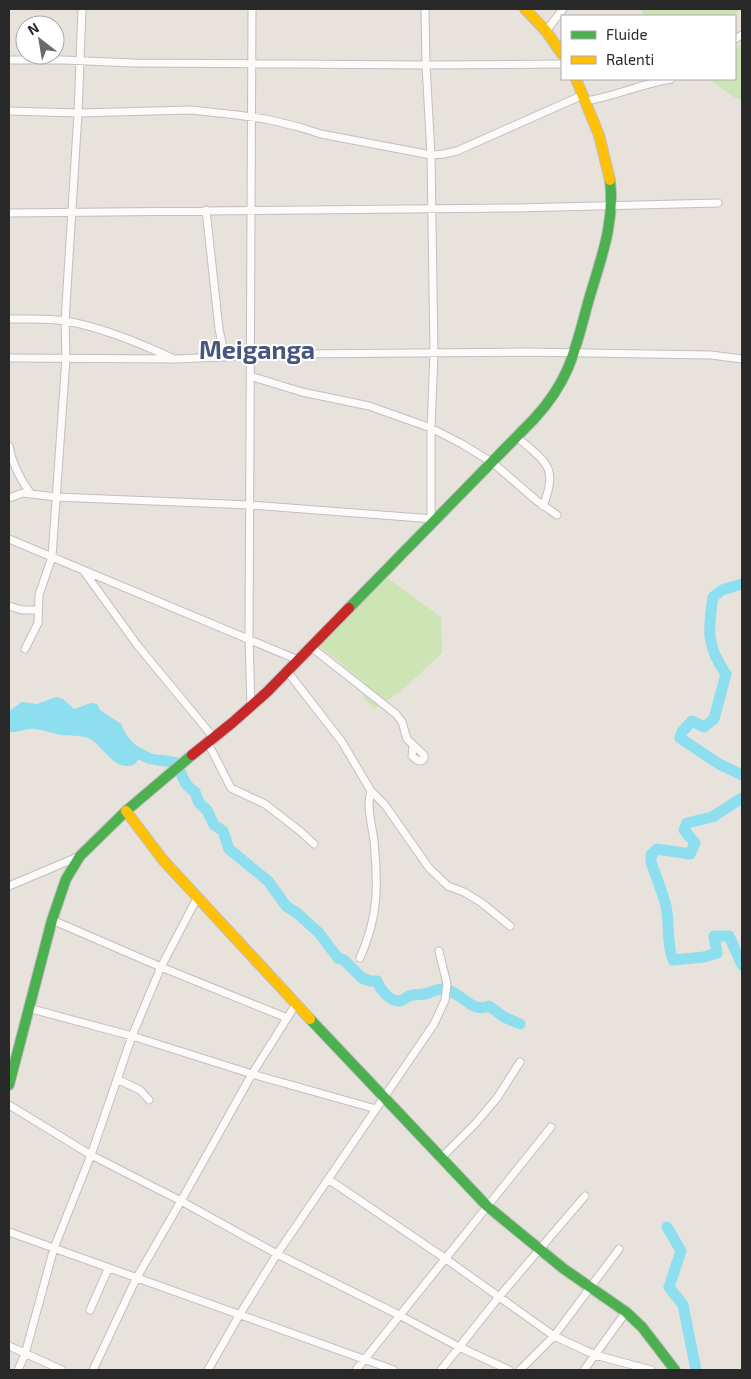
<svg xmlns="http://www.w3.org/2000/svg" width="751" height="1379" font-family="'Exo 2',sans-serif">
	<rect width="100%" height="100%" fill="#e8e2dd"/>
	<path fill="#cde4b4" d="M640,9H741L732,16H645Z
		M742,43V100L732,96L709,79H735V49Z
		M379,572L441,617L442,653L400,692L374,709L363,697L365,683L312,640Z"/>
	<path fill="#8ddeee" d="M56,697L63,699L74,709L91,703L97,704L100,710L121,724L127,736L140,750C141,758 137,765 128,766C110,766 102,744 88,738C80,735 70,736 61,735C52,733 44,730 35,729C27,728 18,733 9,732V711L22,702L37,704Z"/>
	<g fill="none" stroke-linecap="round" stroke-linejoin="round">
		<path stroke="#8ddeee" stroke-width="11" d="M742,584L722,590L713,597C708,629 706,646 726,674L714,719L704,727L692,721L682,732L680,738L719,764L742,775
			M128,747C136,752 143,756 151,759C160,761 168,760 177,763C182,774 183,785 195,792L199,803L207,810L214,825L223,831L229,849L268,881L286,906L297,913L319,933L338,958L344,960L362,978L370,981H377C380,989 389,1001 399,1001C403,1001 406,997 409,996C414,994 420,995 425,994C431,993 437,988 444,989C462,992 471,1014 489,1006L504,1017L520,1024
			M742,798L712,817L687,823L684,830L695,843L690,854L657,849L651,855V862C656,876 662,891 666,906C670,924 666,943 673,960L704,957L717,953L714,936H729L742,965
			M667,1227L681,1251L669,1287L683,1305L696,1370"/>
		<defs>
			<path id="street" d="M425,9L426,65L431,155L434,353L431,428V519
				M546,31L563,9
				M735,39L742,35
				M9,60H63L133,63L426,65L562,64
				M586,101C616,96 641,84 671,79
				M9,111L78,113L191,110L237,115L266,119L299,127L321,134L431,155L444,154L457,151L583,95
				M206,210L219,329L225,357
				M9,213L516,208L718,203
				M9,319C28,319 48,318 66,321C99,327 142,344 172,358
				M9,358L176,359L292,354L525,352L711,355L742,359
				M250,376L302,392L369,406L431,428L462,444L493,463L537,501L557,515
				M517,437C546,463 559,466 543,506
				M9,446C12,464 20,479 31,494
				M9,498L23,493L56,497L250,505L434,519
				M9,539L298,660
				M83,570L138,646L214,738
				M9,606L22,610H38
				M311,647L396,714L402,722L407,739L424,755V759L421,761L417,760L412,756L413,746
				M25,649L38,623L39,595L52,557L66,358L65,321L78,113L82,9
				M287,671L342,742L371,791L385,805L429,868L448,886L464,892L482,903L510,926
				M251,707L249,638L252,9
				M208,743L231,788L265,804L300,831L314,844
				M9,886L80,856
				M52,920L161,967L287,1018
				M360,958C379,915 378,886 374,841C372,824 366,807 371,791
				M28,1008L132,1036L252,1074L376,1109
				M117,1079L140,1090L149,1100
				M9,1105L91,1155L181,1201L277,1254L401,1316L459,1347L509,1370
				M440,1159L475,1124L497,1098L520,1062
				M328,1179L446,1259L554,1336L595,1355L651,1370
				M9,1232L394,1370
				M90,1310L108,1269
				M9,1346L62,1370
				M18,1370L25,1354L54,1248L91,1155L132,1036L161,967L197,898
				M93,1370L136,1279L181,1201L252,1074L296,1004
				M208,1370L240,1314L277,1254L434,1024L445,1000L447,984L439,951
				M356,1370L551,1127
				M441,1370L498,1298L585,1196
				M520,1370L554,1336L619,1249
				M584,1370L626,1312"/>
			<path id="fast" d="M349,608L534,419C571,379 575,349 589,299C601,258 615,224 610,180
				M310,1019L487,1206L564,1269L626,1312L642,1327L675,1370
				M9,1085L52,920L66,879L80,856L126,811L192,755"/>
			<path id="slow" d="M525,9L546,31L562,54
				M576,79L599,135L610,180
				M126,811L163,860L310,1019"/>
			<path id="jam" d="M192,755L232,723L267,692L349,608"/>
		</defs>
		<use href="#street" stroke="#c1bfbf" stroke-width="9"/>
		<use href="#fast" stroke="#c1bfbf" stroke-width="12"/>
		<use href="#slow" stroke="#c1bfbf" stroke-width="12"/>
		<use href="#jam" stroke="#c1bfbf" stroke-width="12"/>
		<use href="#street" stroke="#fcfbfa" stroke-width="7"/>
		<use href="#fast" stroke="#4caf50" stroke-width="10"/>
		<use href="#slow" stroke="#ffc107" stroke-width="10"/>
		<use href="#jam" stroke="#c62828" stroke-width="10"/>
	</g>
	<g text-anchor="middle" stroke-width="4" stroke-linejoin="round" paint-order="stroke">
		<g font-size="25" font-weight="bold" fill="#47567c" stroke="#fff">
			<text x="257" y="359">Meiganga</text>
		</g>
	</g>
	<rect width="751" height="1379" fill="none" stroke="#292929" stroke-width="20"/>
	<rect x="561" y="15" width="175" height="65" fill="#ffffff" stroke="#a9a9a9"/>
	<rect x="571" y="31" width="25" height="8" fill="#4caf50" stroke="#a9a9a9"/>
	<text x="606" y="40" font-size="15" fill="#292929">Fluide</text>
	<rect x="571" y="56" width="25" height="8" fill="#ffc107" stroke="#a9a9a9"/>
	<text x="606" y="65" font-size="15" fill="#292929">Ralenti</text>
	<g transform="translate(40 40) rotate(329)"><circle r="24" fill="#ffffff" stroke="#a9a9a9"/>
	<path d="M0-4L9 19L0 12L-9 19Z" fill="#6c6a68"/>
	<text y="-8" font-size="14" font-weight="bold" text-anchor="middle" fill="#292929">N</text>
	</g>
</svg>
